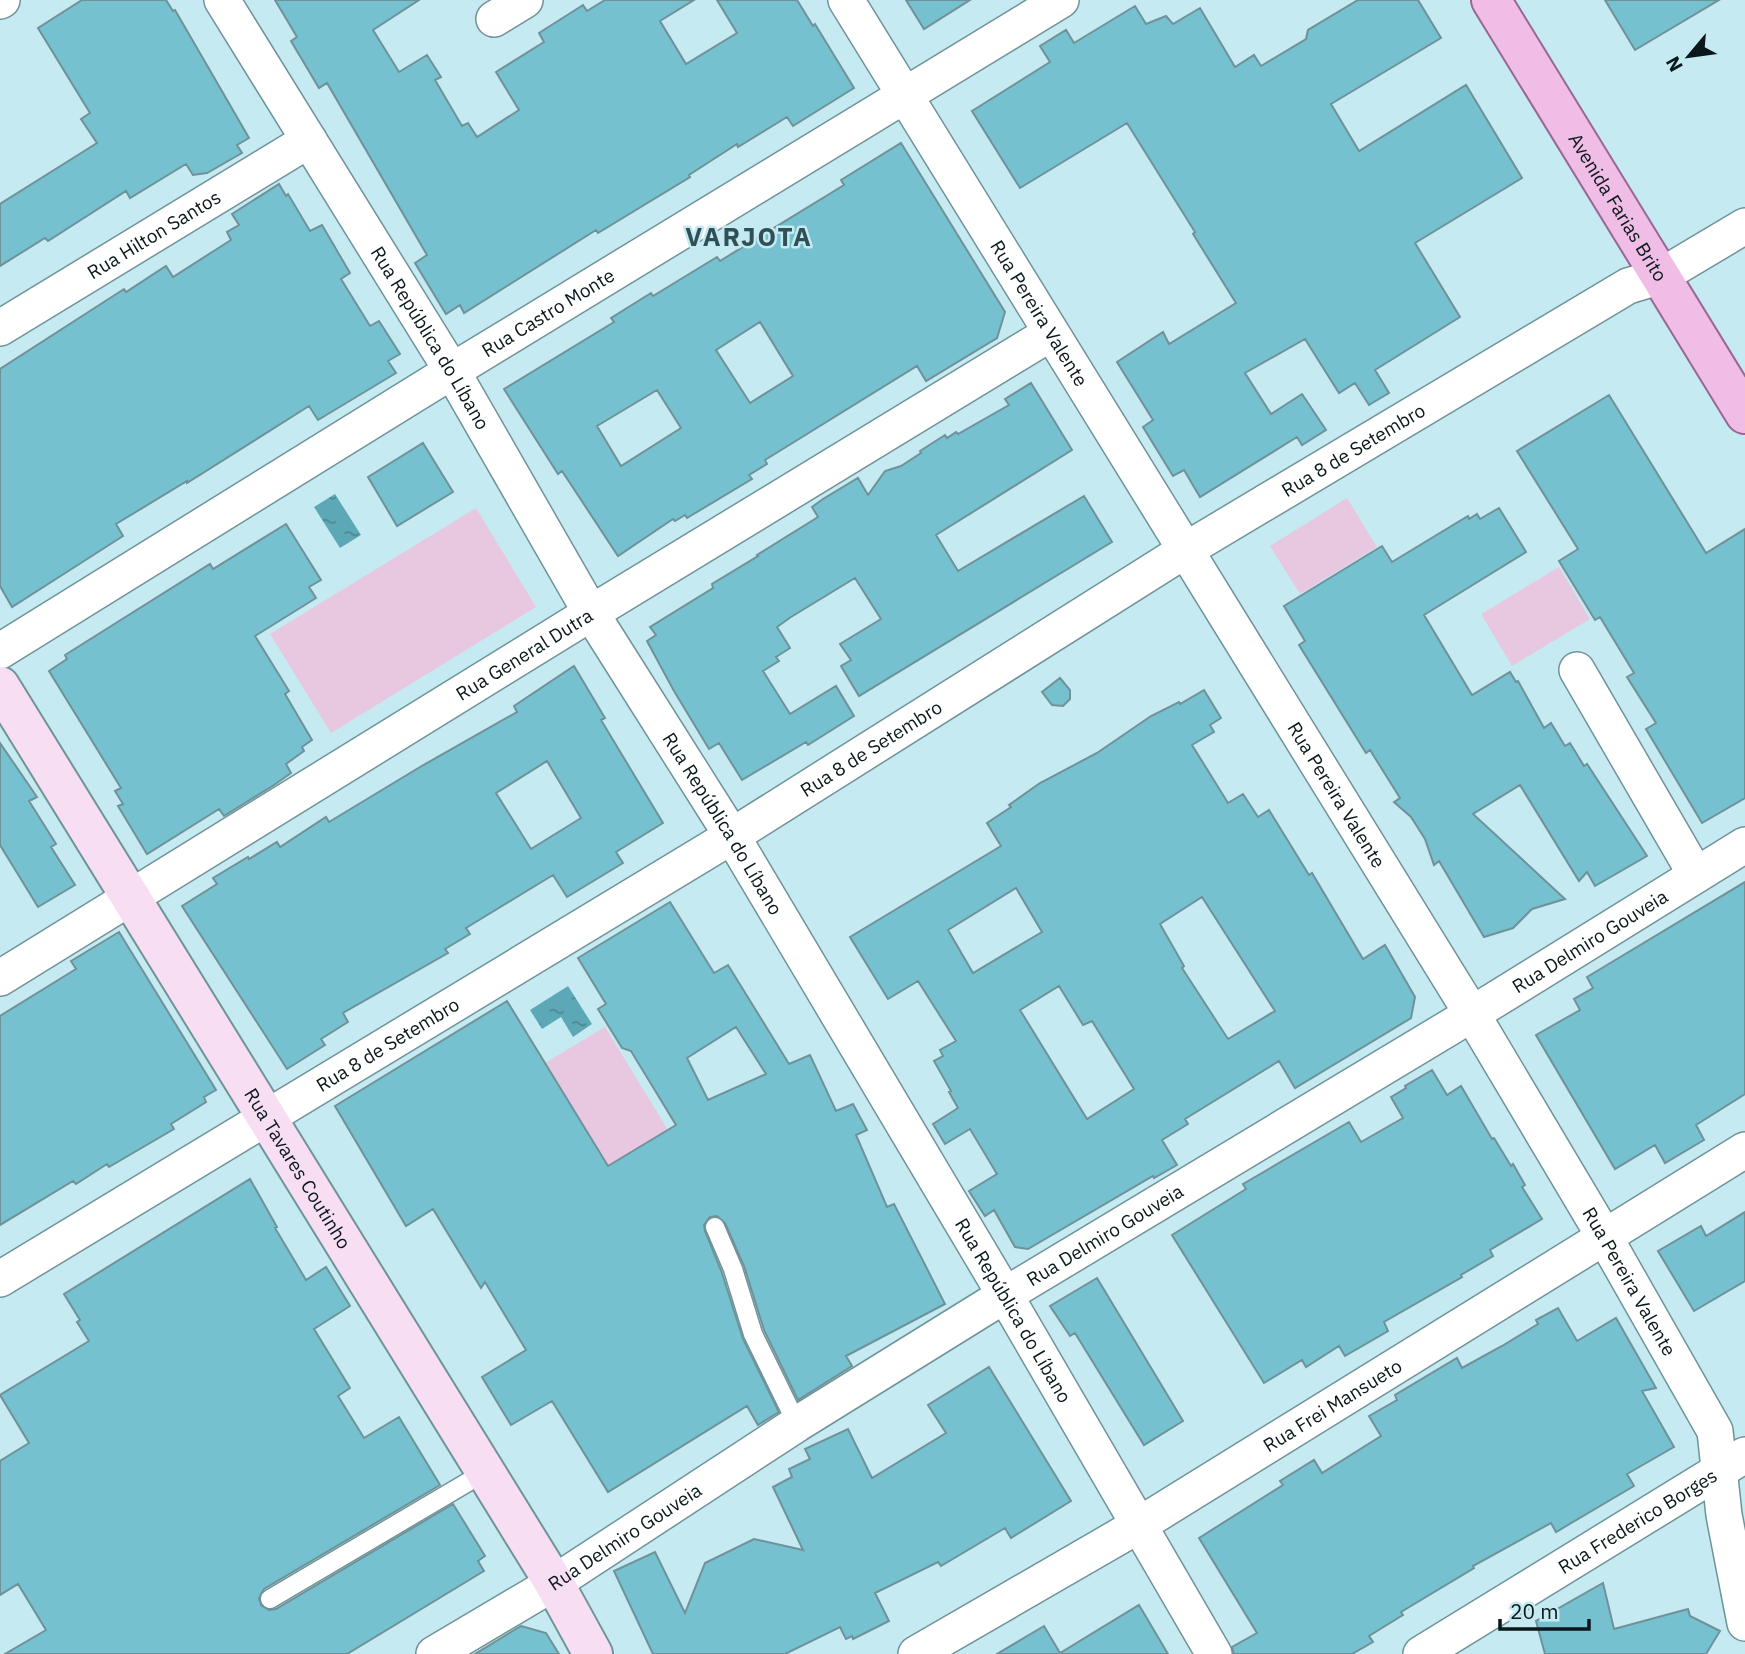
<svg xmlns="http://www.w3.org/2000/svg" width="1745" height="1654" font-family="'IBM Plex Sans',sans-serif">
	<defs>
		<pattern id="water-ripples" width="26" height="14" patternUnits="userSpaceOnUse" patternTransform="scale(1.75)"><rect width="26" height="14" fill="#5da8b6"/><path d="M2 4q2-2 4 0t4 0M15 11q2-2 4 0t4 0" fill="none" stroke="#4b8893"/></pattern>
	</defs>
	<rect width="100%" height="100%" fill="#c5eaf1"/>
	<path fill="#e8c8e1" d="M1347,498L1377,547L1300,594L1270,546Z
		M476,508L536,607L331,733L270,634Z
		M1559,567L1590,619L1512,666L1481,614Z
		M605,1027L668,1130L608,1166L545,1063Z"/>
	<path fill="url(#water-ripples)" d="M335,494L361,535L340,548L314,507Z
		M568,986L592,1024L573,1037L561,1017L542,1029L530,1010Z"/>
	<path fill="#76c1cf" stroke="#6f9299" stroke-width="2" fill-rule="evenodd" d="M82,0H166L173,11L175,10L249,138L237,145L242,153L207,173L193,175L186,164L130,198L126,191L48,241L45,238L0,266V204L97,143L81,119L90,113L38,28Z
		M275,0H419L373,30L399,72L427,55L441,77L435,80L462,126L468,123L477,137L519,110L496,72L544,42L539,33L583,5L587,11L605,0H694L660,21L686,64L737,33L717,0H797L813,26L815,24L854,88L793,126L787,117L738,147L737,144L689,175L690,177L598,233L596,230L464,313L460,305L446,314L415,263L427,255L327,83L319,88L291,41L297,37Z
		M906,0H970L924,29Z
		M1358,0H1418L1441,38L1331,104L1359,151L1466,85L1522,178L1415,243L1460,317L1375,370L1389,393L1369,405L1355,383L1339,393L1305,339L1245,373L1271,414L1302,394L1326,430L1302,445L1297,437L1200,497L1184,470L1173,476L1143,427L1153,420L1117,362L1163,332L1169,344L1236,303L1193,234L1195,232L1127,123L1020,188L972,111L1050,62L1040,46L1066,30L1074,43L1135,6L1146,24L1166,16L1173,24L1200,8L1235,67L1254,55L1261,66L1306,39L1308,30Z
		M1605,0H1719L1635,50Z
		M901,143L1005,312L997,338L926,381L917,366L765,460L767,464L749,475L752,479L687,518L685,515L675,521L673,519L618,556L562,471L558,474L504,389L614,322L611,318L651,293L653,296L717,257L720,261L844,185L841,180ZM760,322L793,376L750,403L716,350ZM657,390L681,428L621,466L597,426Z
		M279,184L286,196L288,194L310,231L322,225L350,273L341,279L370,326L379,321L400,354L388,361L396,373L318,420L309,406L187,483V481L116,524L123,536L12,607L0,586V369L124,289L126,292L166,266L173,277L231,240L227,232L239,225L232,214Z
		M1031,383L1072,450L936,535L958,571L1084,496L1112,542L859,696L841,666L851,660L840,644L881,619L855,578L791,617L777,627L790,648L776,657L779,661L763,671L790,714L836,686L854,716L808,745L806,742L742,780L719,743L709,749L674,691L647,641L656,635L650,627L713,588L712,584L758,556L757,555L818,517L812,507L823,499L858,478L868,495L885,471L901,466L921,453L920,451L945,435L947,438L956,432L958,434L1009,405L1005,399Z
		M1609,395L1706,553L1745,529V798L1702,823L1646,729L1656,723L1627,677L1634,673L1600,617L1595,620L1559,561L1578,549L1517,451Z
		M423,443L453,492L397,526L368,477Z
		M1499,508L1526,552L1424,615L1472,695L1510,672L1516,682L1518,681L1544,728L1551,723L1565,746L1570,743L1584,766L1587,764L1647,856L1595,886L1587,872L1579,881L1520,785L1473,814L1565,899L1532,909L1513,928L1484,937L1439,861L1434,865L1425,839L1411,817L1394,802L1400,798L1370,750L1366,753L1299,645L1305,641L1284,606L1382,546L1392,562L1468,516L1469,519L1477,514L1480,519Z
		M286,524L321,580L309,587L316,598L255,636L289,691L285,694L312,740L302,747L304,751L286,764L291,773L274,785L224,816L219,809L147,854L118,806L123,804L115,791L121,788L49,671L67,659L65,655L210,564L213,569Z
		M574,666L605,718L601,720L663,823L616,852L623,863L567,897L553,875L466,928L470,934L445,949L448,953L343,1013L348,1022L321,1039L325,1045L287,1069L182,906L217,884L213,878L248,857L249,859L277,842L280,847L326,817L329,822L420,767L517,712L514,706ZM547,761L581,818L531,849L496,793Z
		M1060,678L1070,690V699L1063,706L1052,705L1042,692Z
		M1204,690L1221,718L1210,725L1214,732L1192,745L1228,803L1243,794L1258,817L1269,810L1309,875L1312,873L1363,959L1385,945L1415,997L1411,1018L1295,1088L1279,1061L1185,1119L1188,1124L1162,1140L1177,1165L1154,1178L1153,1176L1028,1249L1015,1247L994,1210L985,1216L969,1191L997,1174L970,1129L945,1144L933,1124L958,1108L949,1092L951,1091L934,1061L943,1056L940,1050L956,1041L918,981L888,999L850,937L1001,846L987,823L1011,807L1009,805L1040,783L1097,753L1151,716L1179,702L1180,704ZM1016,888L1042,932L973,973L948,930ZM1202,897L1275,1011L1228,1039L1182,968L1184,966L1160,924ZM1059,986L1083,1025L1092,1021L1134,1089L1087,1119L1020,1010Z
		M0,743L37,797L29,801L56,844L51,847L75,885L38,907L0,845Z
		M1745,882V1094L1696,1125L1704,1140L1665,1163L1655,1145L1615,1169L1536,1035L1580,1010L1574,999L1593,988L1587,977Z
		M670,902L714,973L728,965L789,1064L810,1055L836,1111L853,1104L867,1130L856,1135L887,1207L894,1204L945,1304L846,1356L852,1366L798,1400L764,1330L744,1266L725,1223L717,1216L710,1217L704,1225L705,1231L722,1273L743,1339L779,1412L758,1425L747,1406L608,1492L552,1401L511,1425L482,1377L526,1350L485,1282L481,1288L433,1209L406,1226L335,1106L507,1001L608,1166L676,1125L631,1051L622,1048L598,1009L606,1004L578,958ZM736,1027L766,1074L708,1100L687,1058Z
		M119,932L216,1090L204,1097L206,1102L171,1124L174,1129L109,1167L107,1164L76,1184L73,1181L0,1225V1016L76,969L71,961Z
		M1432,1070L1447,1095L1461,1086L1492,1139L1494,1138L1511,1166L1513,1164L1525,1185L1522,1187L1542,1219L1490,1250L1493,1256L1461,1275L1462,1277L1384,1322L1388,1331L1345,1356L1339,1346L1306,1367L1302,1360L1264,1383L1172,1235L1246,1189L1243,1184L1349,1122L1361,1142L1403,1118L1391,1097L1406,1088L1405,1086Z
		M250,1179L277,1227L275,1228L306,1280L326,1267L350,1306L314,1329L350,1388L338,1396L364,1438L399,1417L440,1485L264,1589L259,1598L261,1605L269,1610L276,1609L453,1504L485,1556L478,1561L484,1571L347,1654H5L46,1630L18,1584L0,1595V1461L29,1443L0,1395L89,1341L77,1322L80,1320L64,1294Z
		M1745,1212V1281L1694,1311L1658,1251L1701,1226L1706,1236Z
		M1097,1278L1183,1421L1144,1445L1075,1333L1070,1336L1050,1306Z
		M1558,1308L1577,1341L1616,1318L1656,1388L1642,1391L1674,1447L1627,1474L1634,1486L1556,1532L1551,1523L1473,1566L1474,1568L1401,1612L1403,1615L1369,1636L1373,1642L1352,1654H1234L1232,1647L1257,1633L1199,1538L1283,1485L1280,1481L1314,1460L1322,1473L1381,1436L1369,1416L1397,1400L1395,1395L1457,1358L1462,1368L1502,1346L1538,1324L1536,1320Z
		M989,1367L1071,1501L1011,1538L1005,1528L941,1566L938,1562L875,1593L889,1621L853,1639L852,1636L846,1639L840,1627L785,1654H653L614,1571L655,1552L685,1613L705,1563L754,1539L803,1550L773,1487L792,1477L789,1469L810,1459L805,1449L848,1429L872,1478L946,1433L928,1405Z
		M1603,1583L1614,1629L1688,1609L1690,1616L1720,1631L1706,1654H1545L1536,1621Z
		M1139,1605L1168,1654H997L1044,1626L1060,1653Z
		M521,1626L546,1633L559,1654H475Z"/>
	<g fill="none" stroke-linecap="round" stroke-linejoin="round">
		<defs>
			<path id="lane" d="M715,1227L733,1269L753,1334L797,1424
				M270,1599L485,1472"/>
			<g id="street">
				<path id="s1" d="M222,0L452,371L591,613L732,836L1005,1295L1214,1654"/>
				<path id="s2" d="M846,0L1472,1014L1604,1236L1715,1431L1724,1515L1745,1623"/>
				<path d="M0,1L2,0"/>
				<path d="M494,19L525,0"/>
				<path id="s3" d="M0,328L309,140"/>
				<path id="s4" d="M0,651L452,371L1061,0"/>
				<path d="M1577,670L1696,875"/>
				<path id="s5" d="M0,978L591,613L1051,333"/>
				<path id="s6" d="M0,1279L732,836L1184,551L1628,286L1661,276L1745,226"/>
				<path id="s7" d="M434,1654L554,1583L797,1424L1005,1295L1472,1014L1745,845"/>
				<path id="s8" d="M916,1654L1139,1525L1745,1150"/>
				<path id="s9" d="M1421,1654L1745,1455"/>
			</g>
			<g id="secondary">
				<path id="s10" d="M0,686L554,1583L593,1654"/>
			</g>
			<g id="primary">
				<path id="s11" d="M1491,0L1745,414"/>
			</g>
		</defs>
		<use href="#lane" stroke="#70939a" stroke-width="21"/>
		<use href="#street" stroke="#70939a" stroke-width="38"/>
		<use href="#secondary" stroke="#70939a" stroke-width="42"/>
		<use href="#primary" stroke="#996795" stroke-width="42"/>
		<use href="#lane" stroke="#fff" stroke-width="18"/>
		<use href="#street" stroke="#fff" stroke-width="35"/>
		<use href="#secondary" stroke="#f8def3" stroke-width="38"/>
		<use href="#primary" stroke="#f0bde7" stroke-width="38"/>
	</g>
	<g text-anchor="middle" stroke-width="5" stroke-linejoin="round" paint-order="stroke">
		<g font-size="19" fill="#0a181b" stroke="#c5eaf1">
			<text dy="7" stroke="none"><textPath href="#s11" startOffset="243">Avenida Farias Brito</textPath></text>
			<text dy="7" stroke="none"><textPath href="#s3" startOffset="180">Rua Hilton Santos</textPath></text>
			<text dy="7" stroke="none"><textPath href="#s4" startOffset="644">Rua Castro Monte</textPath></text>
			<text dy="7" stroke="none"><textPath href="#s2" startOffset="368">Rua Pereira Valente</textPath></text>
			<text dy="7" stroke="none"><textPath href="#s1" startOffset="397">Rua República do Líbano</textPath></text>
			<text dy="7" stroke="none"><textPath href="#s6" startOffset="1587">Rua 8 de Setembro</textPath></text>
			<text dy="7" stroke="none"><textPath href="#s5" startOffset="616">Rua General Dutra</textPath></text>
			<text dy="7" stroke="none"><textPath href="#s6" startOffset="1020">Rua 8 de Setembro</textPath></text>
			<text dy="7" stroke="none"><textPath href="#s2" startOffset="934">Rua Pereira Valente</textPath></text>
			<text dy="7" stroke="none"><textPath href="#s1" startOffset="964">Rua República do Líbano</textPath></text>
			<text dy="7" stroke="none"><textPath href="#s7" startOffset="1358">Rua Delmiro Gouveia</textPath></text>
			<text dy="7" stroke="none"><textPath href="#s6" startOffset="453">Rua 8 de Setembro</textPath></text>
			<text dy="7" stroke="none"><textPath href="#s10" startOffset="567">Rua Tavares Coutinho</textPath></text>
			<text dy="7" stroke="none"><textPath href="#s7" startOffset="791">Rua Delmiro Gouveia</textPath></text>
			<text dy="7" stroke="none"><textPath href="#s2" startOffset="1502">Rua Pereira Valente</textPath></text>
			<text dy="7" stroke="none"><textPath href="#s1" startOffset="1531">Rua República do Líbano</textPath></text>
			<text dy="7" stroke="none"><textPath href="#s8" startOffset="485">Rua Frei Mansueto</textPath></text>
			<text dy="7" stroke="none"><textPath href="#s9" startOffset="254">Rua Frederico Borges</textPath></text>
			<text dy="7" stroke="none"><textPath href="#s7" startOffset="224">Rua Delmiro Gouveia</textPath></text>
		</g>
		<g font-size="26" font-weight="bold" letter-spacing="2" fill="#2f5056" stroke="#c5eaf1">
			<text x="749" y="246">VARJOTA</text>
		</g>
	</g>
	<g transform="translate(1689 56) rotate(241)" stroke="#c5eaf1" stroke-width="5" paint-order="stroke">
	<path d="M0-5L12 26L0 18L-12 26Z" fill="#0a181b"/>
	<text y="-10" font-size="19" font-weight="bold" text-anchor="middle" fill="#0a181b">N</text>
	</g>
	<path d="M1500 1619v10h89v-10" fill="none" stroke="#0a181b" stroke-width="3.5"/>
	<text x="1510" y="1619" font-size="21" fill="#0a181b" stroke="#c5eaf1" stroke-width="5" paint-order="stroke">20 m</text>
</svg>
